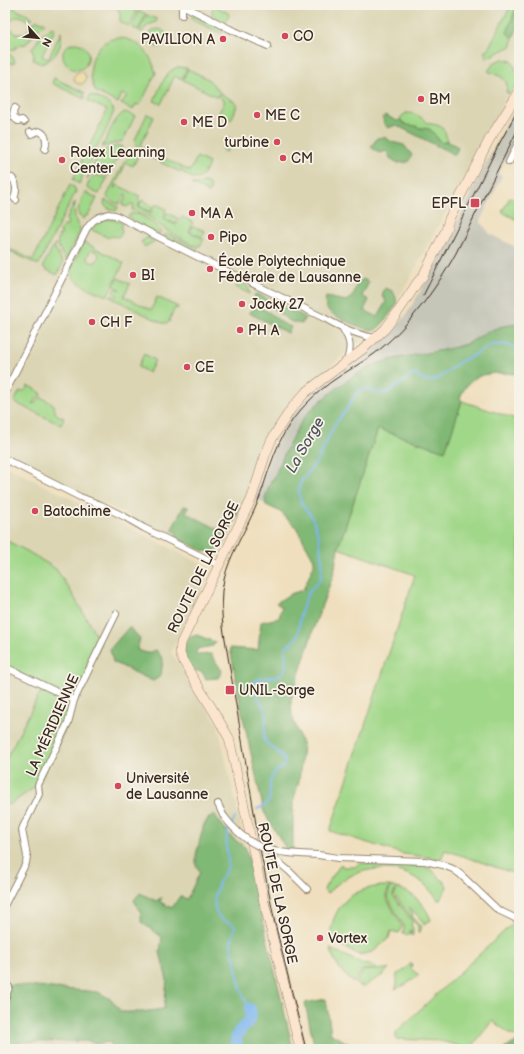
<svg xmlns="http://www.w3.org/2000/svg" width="524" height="1054" font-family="'Balsamiq Sans',sans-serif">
	<rect width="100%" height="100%" fill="#f7f3e8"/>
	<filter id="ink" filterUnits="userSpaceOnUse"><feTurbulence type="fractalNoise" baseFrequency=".025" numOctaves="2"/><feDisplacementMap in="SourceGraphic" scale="8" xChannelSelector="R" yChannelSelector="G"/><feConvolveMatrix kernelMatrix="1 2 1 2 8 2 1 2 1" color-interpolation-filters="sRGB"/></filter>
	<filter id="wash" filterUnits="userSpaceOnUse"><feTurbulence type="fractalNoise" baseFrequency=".012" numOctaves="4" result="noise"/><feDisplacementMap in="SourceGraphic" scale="16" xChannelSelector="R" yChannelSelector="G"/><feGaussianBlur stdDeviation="0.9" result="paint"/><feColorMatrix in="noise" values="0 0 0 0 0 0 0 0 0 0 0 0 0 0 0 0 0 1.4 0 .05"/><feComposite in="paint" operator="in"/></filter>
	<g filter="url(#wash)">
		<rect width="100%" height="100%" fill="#efdfbe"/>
		<path fill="#dbd5b4" d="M5,5H519V82L509,94L396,304L378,327L307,385L279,416L266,443L257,464L249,493L224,543L218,549L211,552L203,551L5,456Z
			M5,466L198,562L203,566L206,575L205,583L171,652L217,723L293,1049H5Z"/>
		<path fill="#c5c5b8" d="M519,104V132L498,174L502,176L480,221L490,234L519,249V324L509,325L494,329L464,345L448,349L410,355L409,357L398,358L376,364L363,371L327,395L303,419L294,434L287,448L273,480H271L265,498L266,505L258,499L257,496L267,466L274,447L283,429L294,413L309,397L321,386L366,355L391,334L406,315L420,292L444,244L446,245L487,161L508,121Z"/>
		<path fill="#a0d788" stroke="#6e8053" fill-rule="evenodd" d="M5,5H7L33,18L28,21C21,13 12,16 9,25L5,27Z
			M116,5H123L137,11L129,26L120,22V14Z
			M511,5H519V24L513,38L512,46L486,58L485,55V50L487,51Z
			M214,6L227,12L229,15L225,22C217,18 208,16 214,6Z
			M139,11L146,14L138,30L131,27Z
			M147,15L157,19L156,22L147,26L142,32L139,31Z
			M193,15L224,30L222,34L191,19Z
			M37,20L45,23L35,33L26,44L19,45L13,50L5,46V31L11,29L17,34H24L28,31L31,24Z
			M52,27L55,29L42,56L48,59L61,32C63,47 55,59 41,64L33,60L34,55L32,49L40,37Z
			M149 38a9 9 0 1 1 18 0a9 9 0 1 1-18 0Z
			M116,38C136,37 151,52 155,71L156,73L141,103L139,105L136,104L133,110L121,104L127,96L122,94L118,103L96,92C85,72 91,43 116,38Z
			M74,43C80,43 86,46 88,53C89,57 88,61 86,65C72,82 49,50 74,43Z
			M5,52L12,56L15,61L13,64L5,60Z
			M502,59L512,61L516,71L519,74L518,82L510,94L506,92C510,78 499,76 488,71L495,62Z
			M178,67L187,68L182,79L175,76L161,104L154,101C160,89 164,71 178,67Z
			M188,69L208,79L220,92L217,97L183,80Z
			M54,78L85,93L83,96L86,97L84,99L52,83Z
			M221,93C237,105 241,99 231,120L218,114L225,101L219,97Z
			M90,95C99,98 111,102 114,111C111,119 99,150 91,151C89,152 88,151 87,151L107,110L88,101Z
			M125,112L135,116L123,141L102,147C108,136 114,117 125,112Z
			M406,113C413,113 417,114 423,119C425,121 426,122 428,123C434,125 439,124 443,129C446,132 446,137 447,141L442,143L439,141L432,131L425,128H419L413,126H409L402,122L400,118Z
			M147,114L154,117L140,146L147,149L144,154C139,151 135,147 135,140Z
			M228,138L232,140L226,152L222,150Z
			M117,146H123L108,176C98,172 93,170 86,180L100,152Z
			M148,150L182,167L180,172L146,155Z
			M94,154L79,184L73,179L84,156Z
			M135,155L138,156L133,166L126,163L114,188L115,189L117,185L140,196L138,200L140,201L138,207L151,213L156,204L166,209L165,213H166L163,219L176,225L182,217L193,222L189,232L204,239L200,246L193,245L166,230L150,217L132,210L134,205L131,204L127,207L124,206L122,205L127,195L125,194L119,204C115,203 109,201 107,196L124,162L130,156Z
			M197,157L209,163L206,171L204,170V171L205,172C199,184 190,177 182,172L184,168L190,171Z
			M96,175L107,178L99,194L94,192L87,188C88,182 91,177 96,175Z
			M204,182C210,183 212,187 209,193L192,184H197Z
			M70,185L74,187L76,191L39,264H36L5,249V247L33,260Z
			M85,192L97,198L88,216L86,215L84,219L79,216C78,211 78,207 81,203V200Z
			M510,197L519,202V221L502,212Z
			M105,200L118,207L116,211L107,208L104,204Z
			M142,200L153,206L150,212L139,206Z
			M75,202C74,212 74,222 81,230L66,260C61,254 55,244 59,235H61L62,233L60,232L63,226H66L68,222L66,220Z
			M167,213L178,218L175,224L164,218Z
			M130,214C139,212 154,222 160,229L161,231L159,235L158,233H156L144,227V226L135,223L131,218L128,217Z
			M107,219L114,220L123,223L121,227L122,232C120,238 116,237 111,236L109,238L90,229L99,221Z
			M193,226L205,231L202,237L190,232Z
			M168,234L198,249L196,253L162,236Z
			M147,238L152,239L155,242L151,243L146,246H144L142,244V241Z
			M84,242L124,263L107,296C97,292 68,282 71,269C74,260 80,251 84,242ZM92,250L97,252L99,255L97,261L93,263L89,261L87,258L88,254Z
			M55,243V249L63,263L57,275L45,269L43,266Z
			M118,278L130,284L124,296L151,310L157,297L178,307L177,309L175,308L169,320L170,321L168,323H162L110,297L112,295L116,297L118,295L113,292L115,288L119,290L120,289L114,286Z
			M239,282L248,287L250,294L236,287Z
			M144,354L155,360L149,373L138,367Z
			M28,386L31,387L40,392L41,395L34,401L32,404L35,403L41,397L54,405C55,414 56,415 64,418L61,425L14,402L20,391L23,392L27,388Z
			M462,401L519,420V875L445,850L441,859L403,854L330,831L415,575L338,548L378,429L445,451Z
			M5,540L27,551L56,569L70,590L91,626L101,645L74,700L68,723L38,785L9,805L5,804V761L44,685L5,667Z
			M359,863L391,866L392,864L425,867L433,871L446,884L447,887L439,901C434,895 429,888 423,883C393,860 351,866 327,894L324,890L325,887L341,864L343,867H355Z
			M382,886H390L386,895V898L402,926L399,933L391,931L389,938L374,951L372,952L359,955L330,939C332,906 350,889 382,886Z
			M391,886L396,888L393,895V896L413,922L411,925L413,928V935L412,936L411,935V930H410V935L403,934L404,926L387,897Z
			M398,888C413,893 425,904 431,920L424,925L423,922L410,907L409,908L413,913L412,916L420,925L421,930L418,933V927L415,922L395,896L394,895Z
			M512,924L519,929V1032L514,1036L492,1021L470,1049L441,1041L396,1039V1032Z
			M330,949L357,961L360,962L361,964L375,966L377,969L362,970L354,983C342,974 335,963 330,949Z
			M410,964H412L411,968L412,970L419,975L405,985L395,989C399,983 396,979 397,974L402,972Z
			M389,968L383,975L363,987L356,984L363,971L386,969Z"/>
		<path fill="#80b874" stroke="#5e7149" d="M517,5H519V24L513,38L507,33Z
			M385,115L397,121L401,120C404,126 410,125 416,126L419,128L430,129L439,140L442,143L447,141L458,147L455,155L396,125L388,128L384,124L383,118Z
			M384,137L392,142L404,145L412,155L408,162L398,163L390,158L387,151L379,153L371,147L377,138Z
			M363,279L369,282L362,296L369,300L364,310L378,317L386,301L382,295L385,288L393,291L396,298L397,304C392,311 381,328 375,330C368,332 333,316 329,311C325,307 325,302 326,297L346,301L353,296L357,284Z
			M257,294L305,317L302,324C285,322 286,317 274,309C269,306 262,304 257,301L254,295Z
			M257,306L270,313L282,323L291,327L288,333L249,313Z
			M519,324V374C493,373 471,369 460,398L462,401L445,451L378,429L338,548L334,573L315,624L291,700L292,716L303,746L299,781L293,802V851L286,849L264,812L242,713L230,648L258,650L261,622L279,618L282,607L276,603L290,594L303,590L314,565V560L296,527L279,511L266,505L265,498L271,480H273C283,458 293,429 310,411C322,399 334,390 348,380C357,375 367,367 377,364C405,354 434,354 463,345C473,342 482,334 492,330C500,326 510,325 519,324Z
			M184,506L188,507L186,513L226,533L239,507L241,508L224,543L218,549L211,552L203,551L177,538L176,532L172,530L173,527Z
			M129,627L140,638L137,650L147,653L156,650L163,659L161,676L153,681L113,662L110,649Z
			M197,635L215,642L213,646L197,649L196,655L211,654L222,671L218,678L206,679L202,672L193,670L185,662L184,648L188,638Z
			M214,814L231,837L246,848L293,1049H111V1042L95,1044L89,1041L31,1042L11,1043L5,1042V984L98,992L112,1000L121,1012H141L164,1009L167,980L160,952L162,937L141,922V913L134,900L140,893L156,901L162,897L160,902L172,908L180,896L187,899L200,872L196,865V855L204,824L209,818Z
			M326,999L331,1034L348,1043L352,1049H315L305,1003Z
			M519,1040V1048L517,1049H504Z"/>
		<path fill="#eeda9e" stroke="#94825e" d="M74 78a6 6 0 1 1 12 0a6 6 0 1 1-12 0Z"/>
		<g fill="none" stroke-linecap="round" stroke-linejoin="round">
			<path stroke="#7db6ed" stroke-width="2" d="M257,809C276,803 267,792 271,779C272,776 274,773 276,771C279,769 285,768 285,763C285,755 269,746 264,740C263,732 267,724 266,714C264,703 253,696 253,684C259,672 280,683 285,669C287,662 285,656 285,649L287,646L296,639L298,635L301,613L306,598L309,592L319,581L321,577L322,562L319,537L312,517L303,506L300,499L299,489L300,483L317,461L322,451L335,424L348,408L356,393L360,390L365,389L371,390L380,393H385L390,391L395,387L398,386L412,375H416L427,381L435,380L442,376L461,361L474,355L491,345H499L505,344L514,347L519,351
				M235,818C228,827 225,840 227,851C227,856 229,860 228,866C227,872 222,876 219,882C216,891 212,903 216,912C219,921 228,921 235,926C235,933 231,938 231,944C231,950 234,956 235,962C239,982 240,992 250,1009"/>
			<path stroke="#7db6ed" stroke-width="12" d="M238,1049C233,1035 239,1032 248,1022C249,1020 250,1019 251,1016C251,1014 251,1012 250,1009"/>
		</g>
	</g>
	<g filter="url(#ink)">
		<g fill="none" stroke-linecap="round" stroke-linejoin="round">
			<defs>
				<path id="street" d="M182,5L230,29L268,46
					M182,15V5
					M15,108C12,113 13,118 18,121L22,120L24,122
					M30,132L31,134L39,131C47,134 47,142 45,149
					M509,162L519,141
					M12,178C17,183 17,192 14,198L16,200
					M343,329C351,342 351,347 347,361
					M5,393L87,228L93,221L99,217L108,214L115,215L196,256L324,318C340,327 356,335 375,338
					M5,459L80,497L101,505L125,517L144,528L219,565
					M5,667L74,700
					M218,804L223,815
					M318,855L338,858L425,861L443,865L453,869L460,874L498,910L519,920
					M271,856L289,871L307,889
					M5,904L26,863L27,856L22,830L23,827L39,794L38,785L68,723L74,700L116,614
					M5,983L9,987L5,999"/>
				<path id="secondary" d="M300,1049L264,902L247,820L229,738L213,710L198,686L182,659L180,653L181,643L251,500L265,456L271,441L278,429L291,409L305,393L319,382L362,350L385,329L400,309L417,283L423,276L446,230L449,219L455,207L489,140L519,92"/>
			</defs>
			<use href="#street" stroke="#95846e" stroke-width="8"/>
			<use href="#secondary" stroke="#95846e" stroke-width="10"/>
			<use href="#street" stroke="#fff" stroke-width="6"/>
			<use href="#secondary" stroke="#fbe5cf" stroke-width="9"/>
			<path stroke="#3b2a1e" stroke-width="1" d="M423,296L498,146L519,108
				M306,1049L275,923L261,854L223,627C222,615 221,603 222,591C225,563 241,539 252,515C261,497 265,479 272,461C278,444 286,427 298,413C308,401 319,391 331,382C345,372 360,364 374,354C406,330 437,288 456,253L519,127"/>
			<defs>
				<path id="street-bridge" d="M223,815C250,852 274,853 318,855"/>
			</defs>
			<use href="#street-bridge" stroke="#95846e" stroke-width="8" stroke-linecap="butt"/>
			<use href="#street-bridge" stroke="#fff" stroke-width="6"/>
		</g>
	</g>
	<g fill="#d1495b" stroke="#f7f3e8" stroke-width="1.5">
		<circle cx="285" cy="36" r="4"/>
		<circle cx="223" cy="39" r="4"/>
		<circle cx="421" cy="99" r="4"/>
		<circle cx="257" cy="115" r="4"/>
		<circle cx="184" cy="122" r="4"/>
		<circle cx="277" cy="142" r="4"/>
		<circle cx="283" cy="158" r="4"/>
		<circle cx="62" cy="160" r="4"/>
		<rect x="470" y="198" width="10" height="10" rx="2"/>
		<circle cx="192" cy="213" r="4"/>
		<circle cx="211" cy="237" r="4"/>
		<circle cx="210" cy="269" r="4"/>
		<circle cx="133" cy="275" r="4"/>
		<circle cx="242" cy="304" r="4"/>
		<circle cx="92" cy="322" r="4"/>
		<circle cx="240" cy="330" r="4"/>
		<circle cx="187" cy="367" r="4"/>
		<circle cx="35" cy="511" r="4"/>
		<rect x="225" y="685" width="10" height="10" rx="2"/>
		<circle cx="118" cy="786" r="4"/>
		<circle cx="320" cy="938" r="4"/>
	</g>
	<g text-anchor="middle" stroke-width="3.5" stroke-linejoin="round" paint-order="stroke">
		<g font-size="14" fill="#3b2a1e" stroke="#f7f3e8" text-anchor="start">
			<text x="293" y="41">CO</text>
			<text x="215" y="44" text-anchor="end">PAVILION A</text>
			<text x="429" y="104">BM</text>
			<text x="265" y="120">ME C</text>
			<text x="192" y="127">ME D</text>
			<text x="269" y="147" text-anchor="end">turbine</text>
			<text x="70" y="157">Rolex Learning<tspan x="70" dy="16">Center</tspan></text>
			<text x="291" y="163">CM</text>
			<text x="466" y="208" text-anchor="end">EPFL</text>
			<text x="200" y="218">MA A</text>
			<text x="219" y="242">Pipo</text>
			<text x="218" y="266">École Polytechnique<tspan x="218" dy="16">Fédérale de Lausanne</tspan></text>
			<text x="141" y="280">BI</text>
			<text x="250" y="309">Jocky 27</text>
			<text x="100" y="327">CH F</text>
			<text x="248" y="335">PH A</text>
			<text x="195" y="372">CE</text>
			<text x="43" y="516">Batochime</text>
			<text x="239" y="695">UNIL-Sorge</text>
			<text x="126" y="783">Université<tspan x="126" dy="16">de Lausanne</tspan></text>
			<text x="328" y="943">Vortex</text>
		</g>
		<g font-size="14" fill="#3b2a1e" stroke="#f7f3e8">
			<text transform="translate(203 567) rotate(-64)" y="5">ROUTE DE LA SORGE</text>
			<text transform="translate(52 725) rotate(-66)" y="5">LA MÉRIDIENNE</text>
			<text transform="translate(278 893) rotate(78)" y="5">ROUTE DE LA SORGE</text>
		</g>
		<g font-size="15" font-style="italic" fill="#4f545c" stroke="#f7f3e8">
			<text transform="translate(305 445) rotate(-60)" y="5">La Sorge</text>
		</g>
	</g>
	<rect width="524" height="1054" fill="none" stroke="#f7f3e8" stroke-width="20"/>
	<g transform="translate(38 38) rotate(117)" stroke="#f7f3e8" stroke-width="3" paint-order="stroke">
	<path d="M0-3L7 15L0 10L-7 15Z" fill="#3b2a1e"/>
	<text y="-6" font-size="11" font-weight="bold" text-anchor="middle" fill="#3b2a1e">N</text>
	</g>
</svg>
